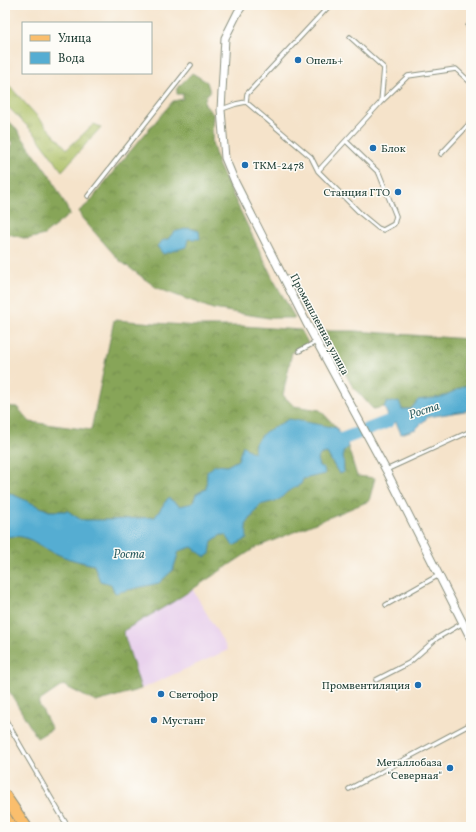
<svg xmlns="http://www.w3.org/2000/svg" width="476" height="832" font-family="Vollkorn,serif">
	<defs>
		<pattern id="grass-tufts" width="24" height="20" patternUnits="userSpaceOnUse"><rect width="24" height="20" fill="#aabe62"/><path d="M3 7l-1-3M5 7V3M7 7l1-3M15 17l-1-3M17 17v-4M19 17l1-3" fill="none" stroke="#8a9c52"/></pattern>
		<pattern id="forest-crowns" width="20" height="18" patternUnits="userSpaceOnUse"><rect width="20" height="18" fill="#87a558"/><path d="M2 6a3 3 0 1 1 6 0M12 15a3 3 0 1 1 6 0" fill="none" stroke="#6e884a"/></pattern>
	</defs>
	<rect width="100%" height="100%" fill="#fdfcf7"/>
	<filter id="ink" filterUnits="userSpaceOnUse"><feTurbulence type="fractalNoise" baseFrequency=".025" numOctaves="2"/><feDisplacementMap in="SourceGraphic" scale="8" xChannelSelector="R" yChannelSelector="G"/><feConvolveMatrix kernelMatrix="1 2 1 2 8 2 1 2 1" color-interpolation-filters="sRGB"/></filter>
	<filter id="wash" filterUnits="userSpaceOnUse"><feTurbulence type="fractalNoise" baseFrequency=".012" numOctaves="4" result="noise"/><feDisplacementMap in="SourceGraphic" scale="16" xChannelSelector="R" yChannelSelector="G"/><feGaussianBlur stdDeviation="0.9" result="paint"/><feColorMatrix in="noise" values="0 0 0 0 0 0 0 0 0 0 0 0 0 0 0 0 0 1.4 0 .05"/><feComposite in="paint" operator="in"/></filter>
	<g filter="url(#wash)">
		<rect width="100%" height="100%" fill="#f5e3ca"/>
		<path fill="#e9d2ed" d="M193,590L228,650L141,689L122,631Z"/>
		<path fill="url(#grass-tufts)" stroke="#647e4b" d="M5,81L67,149L94,124L101,127L62,171L35,134L5,104Z"/>
		<path fill="url(#forest-crowns)" stroke="#537146" fill-rule="evenodd" d="M192,73L207,82L210,92L206,96L204,103L213,114L212,142L218,164L272,277L295,318H269L213,309L157,288L119,260L81,217L79,211L89,203L116,168L173,101L183,99V94H177V88ZM174,232L200,238L162,241L168,239Z
			M5,118L14,126L52,179L70,214L44,235L27,239L5,233V193L12,142L5,137Z
			M114,320L197,326H243L301,330L308,343L292,352L283,395L294,406L320,410L337,428L330,426L254,453L247,449L243,445L238,460L227,466L215,465L206,489L196,494L193,504L180,506L168,498L155,517L111,520H81L68,511H49L5,491V406L17,407L30,422L91,430Z
			M325,331H355L468,339L462,368L471,383L442,397L418,400L411,409H402L386,403L384,407L373,409L353,387L339,363Z
			M348,447L357,476L375,478L369,501L255,548L173,602L123,631L141,689L96,702L63,685L38,702L52,729L37,738L5,684V537C30,533 35,545 55,553C67,559 81,562 94,565L100,581L173,570L179,551L192,547L210,553L212,541L221,535H226L246,525L260,505L279,500L287,492L301,484L303,479L325,474L319,466L317,459L321,454L327,453L339,474L344,472L343,452Z"/>
		<path fill="#55add2" stroke="#3a7583" d="M189,228L199,231L200,239H188L186,247L163,254L157,246L162,241L168,239L174,232Z
			M471,383V410L428,417L416,429L401,434L396,422L387,427L372,430L371,426L388,416L384,407L386,403L399,401L402,409H411L418,400L442,397Z
			M289,419L337,428L343,440L347,443L348,447L343,452L344,472L339,474L327,453L321,454L317,459L319,466L324,468L325,474L303,479L301,484L287,492L279,500L260,505L246,525L247,539L233,546L226,535H221L212,541L210,554L205,557L192,547L179,551L173,570L159,583L115,593L111,584L100,581L94,565C81,562 67,559 55,553C35,545 30,533 5,537V491L49,511H68L81,520H111L155,517L168,498L180,506L193,503L196,494L206,489L207,472L215,465L227,466L238,460L243,445L247,449L254,453L255,443L265,432Z"/>
		<g fill="none" stroke-linecap="round" stroke-linejoin="round">
			<path stroke="#55add2" stroke-width="13" d="M327,445L387,422"/>
		</g>
	</g>
	<g filter="url(#ink)">
		<g fill="none" stroke-linecap="round" stroke-linejoin="round">
			<defs>
				<path id="service" d="M468,26L471,29
					M350,37L384,68L381,102
					M246,102L247,94L330,5
					M222,109L236,104L246,102L311,157L318,171L361,214L378,228L383,230L394,224L396,216L379,173L346,141
					M441,154L471,122
					M318,171L381,102L408,76L456,69L471,83
					M88,196L191,65
					M299,351L316,342
					M386,470L471,431
					M386,605L439,575
					M376,680L409,663L437,638L463,623
					M5,719L68,827
					M349,789L471,724"/>
				<path id="minor" d="M243,5L238,12L225,38L221,110L225,158L235,182L306,322L386,470L471,639"/>
				<path id="primary" d="M5,796L26,827
					M5,817L11,827"/>
			</defs>
			<use href="#service" stroke="#8a907f" stroke-width="5.5"/>
			<use href="#minor" stroke="#8a907f" stroke-width="9"/>
			<use href="#primary" stroke="#8a907f" stroke-width="13"/>
			<use href="#service" stroke="#fff" stroke-width="3.5"/>
			<use href="#minor" stroke="#fff" stroke-width="7"/>
			<use href="#primary" stroke="#fabe6d" stroke-width="11"/>
		</g>
	</g>
	<g fill="#1f6fb2" stroke="#fdfcf7" stroke-width="1.5">
		<circle cx="298" cy="60" r="4"/>
		<circle cx="373" cy="148" r="4"/>
		<circle cx="245" cy="165" r="4"/>
		<circle cx="398" cy="192" r="4"/>
		<circle cx="418" cy="685" r="4"/>
		<circle cx="161" cy="694" r="4"/>
		<circle cx="154" cy="720" r="4"/>
		<circle cx="450" cy="768" r="4"/>
	</g>
	<g text-anchor="middle" stroke-width="3" stroke-linejoin="round" paint-order="stroke">
		<g font-size="11" fill="#1f3d34" stroke="#fdfcf7" text-anchor="start">
			<text x="306" y="64">Опель+</text>
			<text x="381" y="152">Блок</text>
			<text x="253" y="169">ТКМ-2478</text>
			<text x="390" y="196" text-anchor="end">Станция ГТО</text>
			<text x="410" y="689" text-anchor="end">Промвентиляция</text>
			<text x="169" y="698">Светофор</text>
			<text x="162" y="724">Мустанг</text>
			<text x="442" y="766" text-anchor="end">Металлобаза<tspan x="442" dy="13">"Северная"</tspan></text>
		</g>
		<g font-size="11" fill="#1f3d34" stroke="#fdfcf7">
			<text transform="translate(320 324) rotate(62)" y="4">Промышленная улица</text>
		</g>
		<g font-size="12" font-style="italic" fill="#2f5f63" stroke="#fdfcf7">
			<text transform="translate(424 410) rotate(-18)" y="4">Роста</text>
			<text x="129" y="558">Роста</text>
		</g>
	</g>
	<rect width="476" height="832" fill="none" stroke="#fdfcf7" stroke-width="20"/>
	<rect x="22" y="22" width="130" height="52" fill="#fdfcf7" stroke="#a4b0a9"/>
	<rect x="30" y="35" width="20" height="6" fill="#fabe6d" stroke="#a4b0a9"/>
	<text x="58" y="42" font-size="12" fill="#1f3d34">Улица</text>
	<rect x="30" y="52" width="20" height="12" fill="#55add2" stroke="#a4b0a9"/>
	<text x="58" y="62" font-size="12" fill="#1f3d34">Вода</text>
</svg>
